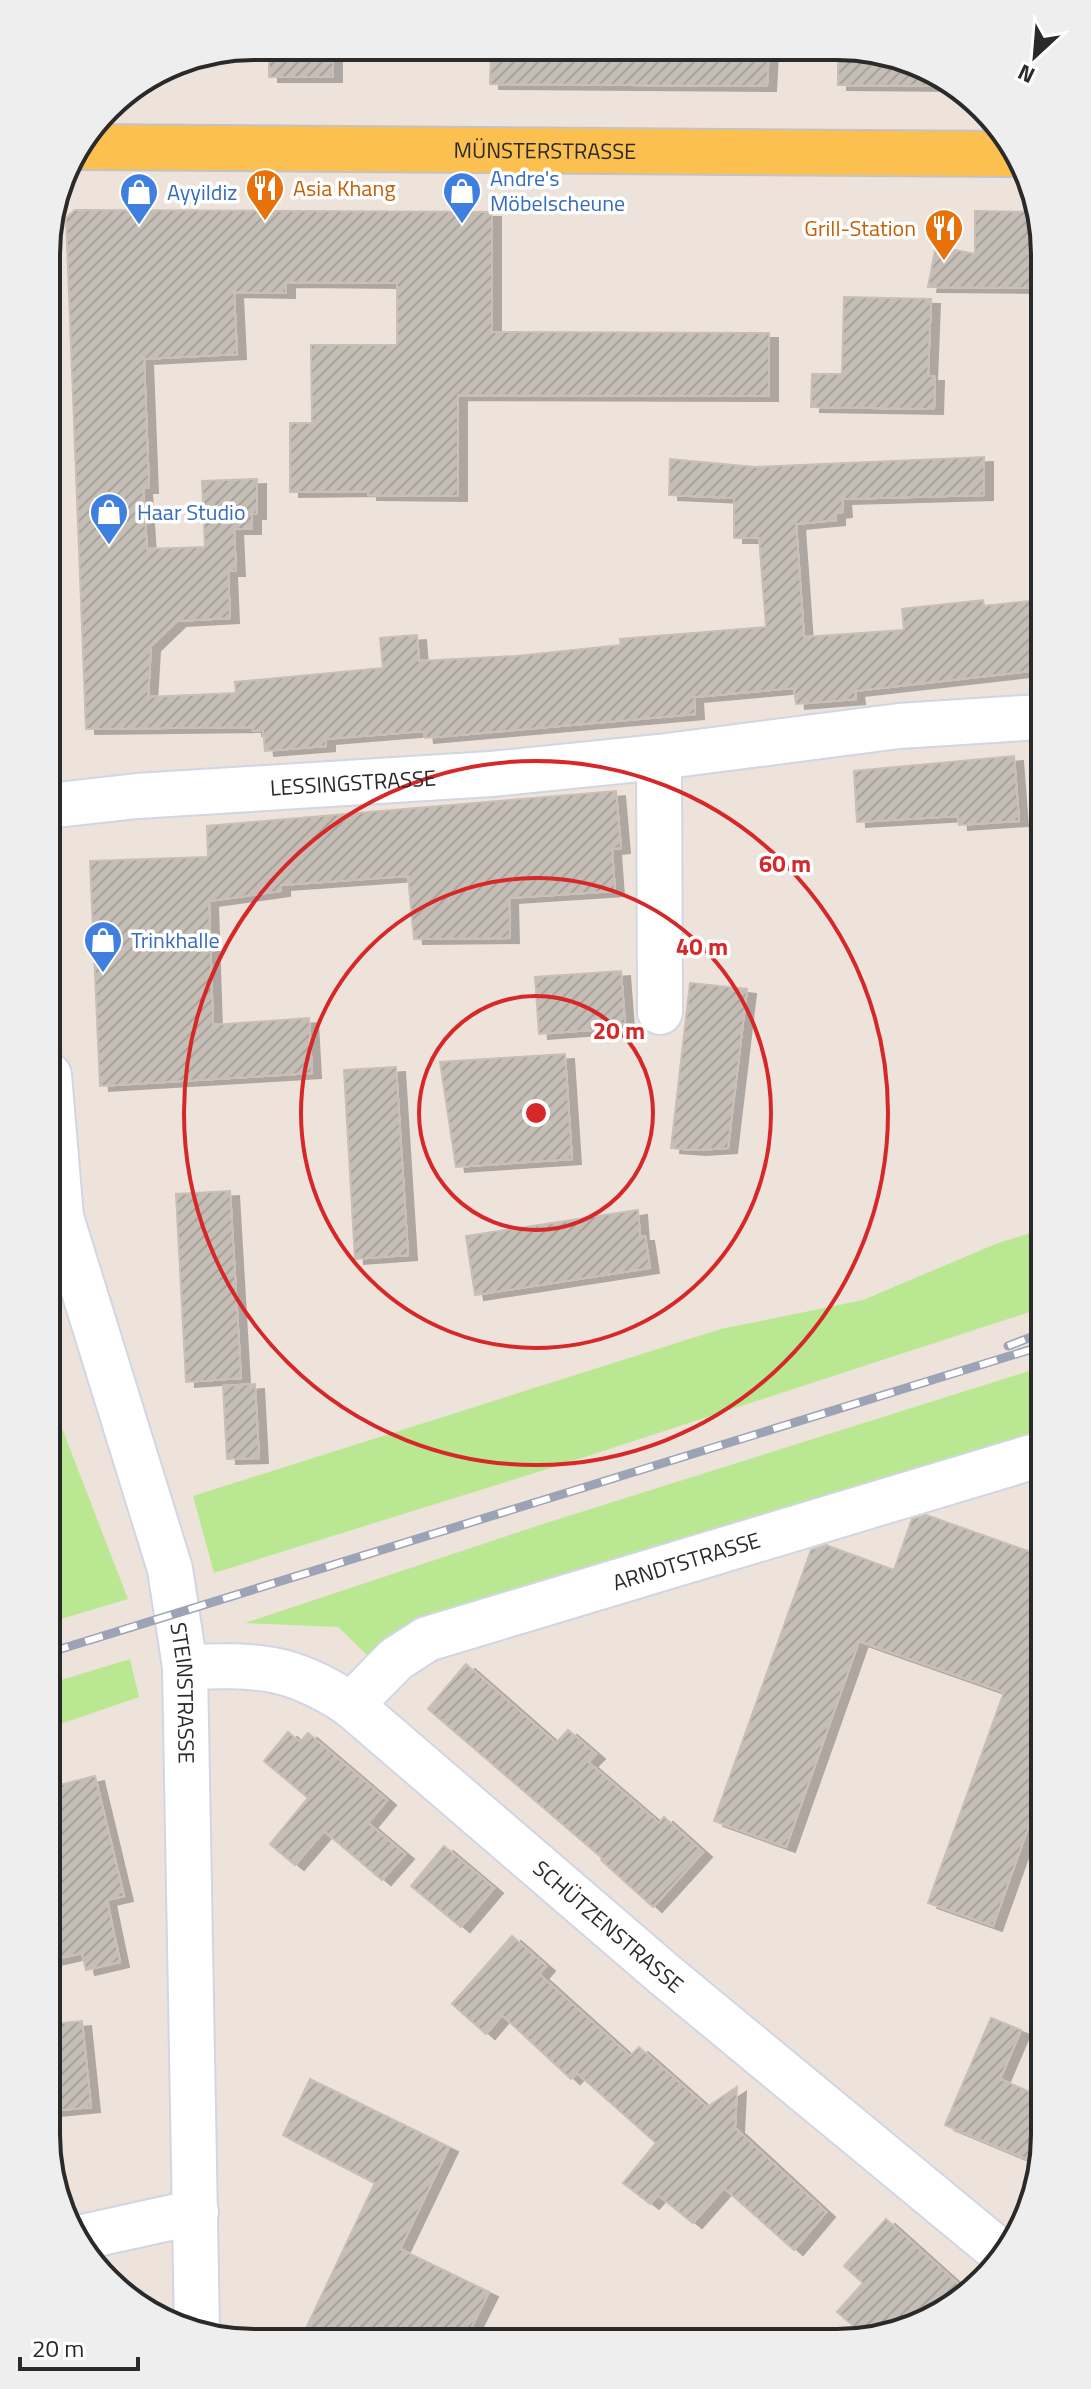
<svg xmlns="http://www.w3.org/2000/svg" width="1091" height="2389" font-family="'Titillium Web',sans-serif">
	<defs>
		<pattern id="building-hatch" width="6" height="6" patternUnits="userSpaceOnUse" patternTransform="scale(2)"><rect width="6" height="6" fill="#c5beb6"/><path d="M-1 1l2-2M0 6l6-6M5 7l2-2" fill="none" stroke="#a9a39d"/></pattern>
		<filter id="shadow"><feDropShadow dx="9" dy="5" stdDeviation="0" flood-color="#0004"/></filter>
	</defs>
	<rect width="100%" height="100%" fill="#ede3db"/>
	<path fill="#bae892" d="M1041,1230L1042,1308L554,1467L214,1573L193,1496L721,1329L863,1300L998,1243Z
		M1042,1367V1433L402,1627L369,1657L338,1627L245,1623L546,1523Z
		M55,1410L128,1599L51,1622V1411Z
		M130,1659L139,1697L52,1727L51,1683Z"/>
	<path fill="url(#building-hatch)" stroke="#c9bfb4" stroke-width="2" filter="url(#shadow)" d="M269,46H333V77H269Z
		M491,47L769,49L767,86L490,84Z
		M838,50H877L951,86L838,85Z
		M75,210L492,212V332L769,333V396L458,395V496L368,495V491L290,492V423H312L311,345H397V283L286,282V293L234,292L237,354L144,359L149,488H143L147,549L205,547L202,481L257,479V514H252V529H234L236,571H228L230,618L177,621L151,646L148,697L236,693L235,682L383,668L380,638L417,635L419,661L517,656L621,645L620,639L766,627L759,538H734V498L669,495L670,459L755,467L984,457V495L842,499L843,512L836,513V520L796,524L804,637L904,630L902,609L983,600L984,606L1039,600V670L855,691L856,699L796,704L794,688L694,697L695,714L425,738L424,731L326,739V746L265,751L263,730L253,731V727L86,729L66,218Z
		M975,211L1038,212V288L928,287L936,246L975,254Z
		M844,297L931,299L928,376H935L934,409L811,407L812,374H842Z
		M1014,756L1019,821L959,825L958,816L857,822L854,771Z
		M616,791L621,848L612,849L615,891L509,898L510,938L414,939L408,876L281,885V891L209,901L213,1025L309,1018L312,1073L100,1086L90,861L208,857L207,826Z
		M621,971L625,1023L604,1024V1029L539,1034L535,977Z
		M690,983L747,989L728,1148L696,1150L671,1148Z
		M565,1054L572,1159L456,1167L440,1062Z
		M396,1067L408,1255L355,1259L344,1070Z
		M230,1191L241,1378L186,1382L176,1194Z
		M638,1210L640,1236H645L650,1268L475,1295L466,1236Z
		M255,1384L259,1458L227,1459L223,1386Z
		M926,1515L1042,1556L1043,1786L993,1926L928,1903L1004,1692L859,1641L786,1847L714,1821L811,1550L826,1545L894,1570L912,1519Z
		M466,1664L556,1743L568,1730L596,1754L588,1762L659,1823L664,1817L703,1852L653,1907L601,1860L602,1858L428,1709Z
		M288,1732L300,1742L308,1733L387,1800L368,1823L405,1854L382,1880L324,1831L295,1865L270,1844L308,1798L264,1761Z
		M95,1776L124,1896L107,1900L120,1962L86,1970L82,1953L52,1960V1787Z
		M444,1846L494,1888L461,1927L411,1886Z
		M512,1936L546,1966L539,1974L630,2056L639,2047L707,2107L737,2087L735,2128L826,2212L794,2250L724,2188L693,2223L658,2195L650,2204L623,2183L656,2143L577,2073L571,2079L502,2015L486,2034L452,2004Z
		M991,2018L1021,2030L1000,2079L1044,2098L1045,2149L1041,2165L945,2125Z
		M82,2021L91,2107L53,2111V2024Z
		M310,2079L449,2147L400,2249L489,2292L466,2338L301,2339L375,2183L283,2135Z
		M886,2219L965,2290L891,2336H865L837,2312L863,2283L844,2266Z"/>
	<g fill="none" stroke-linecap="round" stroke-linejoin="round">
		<defs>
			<g id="street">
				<path d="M659,757L660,1012"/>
				<path id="s1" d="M48,806L137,796L491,774L659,757L899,726L1040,717"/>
				<path id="s2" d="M49,1075L61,1217L170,1569L185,1667L197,2331"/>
				<path id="s3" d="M185,1667C257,1665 290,1664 351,1705L665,1975L1004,2255"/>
				<path id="s4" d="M351,1705L396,1659L427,1639L1042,1454"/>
				<path d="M83,2237L196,2212"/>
			</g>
			<g id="primary">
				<path id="s5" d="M79,147L1010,154"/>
			</g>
		</defs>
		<use href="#street" stroke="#d0d6e4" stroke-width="48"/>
		<use href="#primary" stroke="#c3c3c3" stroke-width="48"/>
		<use href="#street" stroke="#fff" stroke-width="44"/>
		<use href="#primary" stroke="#fcc051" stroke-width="44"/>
		<defs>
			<path id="rail" d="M1008,1346L1042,1333
				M51,1652L1042,1346"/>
		</defs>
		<use href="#rail" stroke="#9da3b6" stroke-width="9"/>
		<use href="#rail" stroke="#fff" stroke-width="6" stroke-dasharray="18" stroke-linecap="butt"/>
	</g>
	<g fill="none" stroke="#d62828" stroke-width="4">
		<circle cx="536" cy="1113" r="117"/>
		<circle cx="536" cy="1113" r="235"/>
		<circle cx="536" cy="1113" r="352"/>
	</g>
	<defs>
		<symbol id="restaurant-pin" viewBox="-11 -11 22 30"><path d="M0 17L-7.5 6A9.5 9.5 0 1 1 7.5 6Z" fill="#e8710a" stroke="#fff"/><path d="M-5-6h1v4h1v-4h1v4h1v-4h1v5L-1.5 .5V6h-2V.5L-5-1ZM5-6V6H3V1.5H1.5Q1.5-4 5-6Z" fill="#fff"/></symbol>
		<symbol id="shop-pin" viewBox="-11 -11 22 30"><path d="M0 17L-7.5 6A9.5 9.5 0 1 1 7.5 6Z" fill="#3f7fe0" stroke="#fff"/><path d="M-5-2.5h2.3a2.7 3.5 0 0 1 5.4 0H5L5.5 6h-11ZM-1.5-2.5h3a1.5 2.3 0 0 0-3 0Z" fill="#fff"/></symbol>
	</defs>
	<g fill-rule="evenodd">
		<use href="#restaurant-pin" x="243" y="166" width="44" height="60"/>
		<use href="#shop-pin" x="440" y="169" width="44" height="60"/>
		<use href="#shop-pin" x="117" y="170" width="44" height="60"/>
		<use href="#restaurant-pin" x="922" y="206" width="44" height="60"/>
		<use href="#shop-pin" x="87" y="490" width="44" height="60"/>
		<use href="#shop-pin" x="81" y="918" width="44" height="60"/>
	</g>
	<g text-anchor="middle" stroke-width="7" stroke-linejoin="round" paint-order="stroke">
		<g font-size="22" fill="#2a2a2a" stroke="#fff">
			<text dy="8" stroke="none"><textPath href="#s5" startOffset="466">MÜNSTERSTRASSE</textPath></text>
			<text dy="8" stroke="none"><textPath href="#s1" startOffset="306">LESSINGSTRASSE</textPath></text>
			<text dy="8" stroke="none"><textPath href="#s4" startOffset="372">ARNDTSTRASSE</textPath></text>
			<text dy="8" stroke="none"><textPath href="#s2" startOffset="636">STEINSTRASSE</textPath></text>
			<text dy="8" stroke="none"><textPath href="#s3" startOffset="514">SCHÜTZENSTRASSE</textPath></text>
		</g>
		<g font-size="22" fill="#366cbe" stroke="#fff" text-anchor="start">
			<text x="490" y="186">Andre's<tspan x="490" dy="25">Möbelscheune</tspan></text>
			<text x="167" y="200">Ayyildiz</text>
			<text x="137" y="520">Haar Studio</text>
			<text x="131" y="948">Trinkhalle</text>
		</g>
		<g font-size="22" fill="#c56008" stroke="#fff" text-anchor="start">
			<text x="293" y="196">Asia Khang</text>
			<text x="916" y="236" text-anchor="end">Grill-Station</text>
		</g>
	</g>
	<path d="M0 0H1091V2389H0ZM254 60H837A194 194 0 0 1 1031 254V2135A194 194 0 0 1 837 2329H254A194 194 0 0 1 60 2135V254A194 194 0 0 1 254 60Z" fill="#eee" fill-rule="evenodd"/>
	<path fill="none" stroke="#2a2a2a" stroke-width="4" d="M254 60H837A194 194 0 0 1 1031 254V2135A194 194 0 0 1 837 2329H254A194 194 0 0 1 60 2135V254A194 194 0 0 1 254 60Z"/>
	<circle cx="536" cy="1113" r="12" fill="#d62828" stroke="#fff" stroke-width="4"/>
	<g font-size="24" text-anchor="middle" font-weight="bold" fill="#d62828" stroke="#fff" stroke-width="7" stroke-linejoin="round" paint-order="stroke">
		<text x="785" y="872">60 m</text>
		<text x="702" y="955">40 m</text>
		<text x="619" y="1039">20 m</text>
	</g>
	<g transform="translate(1035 56) rotate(206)" stroke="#ffffff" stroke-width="6" paint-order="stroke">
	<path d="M0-6L14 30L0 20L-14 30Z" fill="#2a2a2a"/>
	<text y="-12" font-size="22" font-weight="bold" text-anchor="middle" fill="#2a2a2a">N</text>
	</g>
	<path d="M20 2357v12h118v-12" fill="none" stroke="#2a2a2a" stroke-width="4"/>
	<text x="32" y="2357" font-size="24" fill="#2a2a2a" stroke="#ffffff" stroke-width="6" paint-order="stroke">20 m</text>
</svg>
